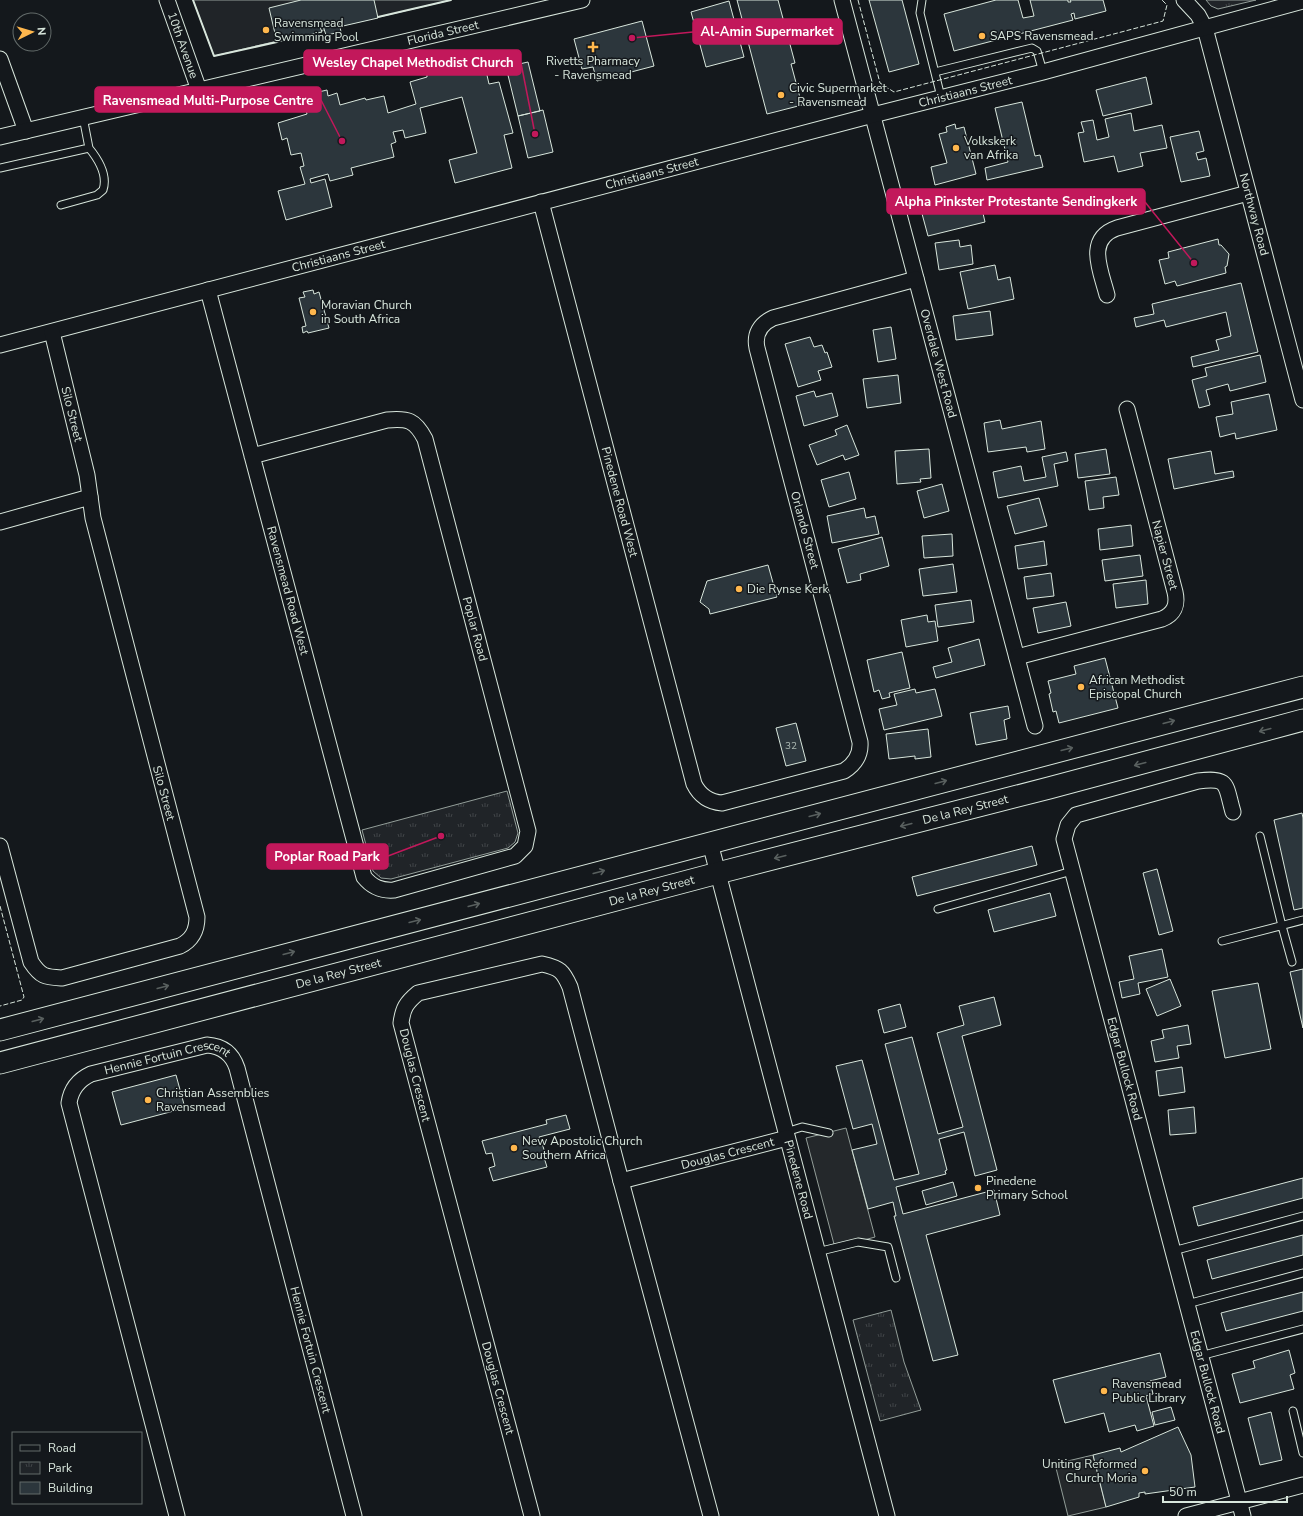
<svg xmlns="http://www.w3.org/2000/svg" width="1303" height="1516" font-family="'Nunito Sans',sans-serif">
	<defs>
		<pattern id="park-tufts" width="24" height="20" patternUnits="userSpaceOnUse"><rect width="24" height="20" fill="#202428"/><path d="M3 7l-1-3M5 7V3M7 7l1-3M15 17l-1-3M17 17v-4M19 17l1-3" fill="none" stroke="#404447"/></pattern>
	</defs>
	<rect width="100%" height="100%" fill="#14181c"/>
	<path fill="url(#park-tufts)" stroke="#939e99" d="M1206,0H1256L1218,9L1211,6Z
		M507,791L518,833L515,842L508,848L391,879L381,878L373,871L362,830Z
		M891,1310L904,1362L921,1410L880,1421L853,1320Z"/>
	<path fill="#202428" stroke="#939e99" d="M193,0H451L214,56Z"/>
	<path fill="#24282b" stroke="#939e99" d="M846,1128L875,1237L835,1248L806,1138Z
		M1093,1455L1106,1507L1068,1516L1055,1464Z"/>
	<path fill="#2c363c" stroke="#d8e6dc" d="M301,0H374L378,18L343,26L342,22H339L341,32L326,35L323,26L320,27L322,32L277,42L269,8Z
		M737,0H778L795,63L791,64L802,105L767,114Z
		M869,0H902L919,64L889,72Z
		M996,0H1018L1023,18L1034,16L1030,0H1068V2H1071L1070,0H1103L1106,11L1075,19L1074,13L1071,14L1073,20L954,51L944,14Z
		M729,1L744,57L706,67L691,12Z
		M642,21L654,66L597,81L593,67L582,69L574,39Z
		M472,62L473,65L484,62L489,84L499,82L513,133L504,135L512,168L455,183L449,160L477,153L462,97L420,108L426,133L405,138L403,130L393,132L396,142L391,144L394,157L351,168L353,175L330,181L328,174L310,179L311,183L325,179L332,207L286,220L278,191L305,184L300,167L304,166L301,153L291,155L287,138L282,140L278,123L307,114L304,102L312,100L310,94L327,90L328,96L337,93L340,105L365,98L366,100L384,96L388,113L416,104L410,82L427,77V74L441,70L443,73L442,68L456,64L457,69V66Z
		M528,62L540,111L518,116L506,67Z
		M1146,77L1152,104L1103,116L1096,90Z
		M1022,102L1035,156L1040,155L1043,167L987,180L985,168L1008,162L995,108Z
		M543,110L553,152L528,158L518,116Z
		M1131,113L1134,131L1162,125L1167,148L1140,153L1143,166L1118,172L1114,156L1084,162L1078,133L1084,132L1081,122L1093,120L1097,140L1109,137L1105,119Z
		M955,124L956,129L964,127L976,174L935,185L931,167L947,163L939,134L947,132L946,127Z
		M1199,131L1204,151L1196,153L1198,160L1206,158L1210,176L1181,182L1170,137Z
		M979,196L985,222L928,236L921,210Z
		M1218,239L1219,245H1221L1229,254L1227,266L1225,267L1226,273L1177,286L1175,281L1165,284L1159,260L1169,258L1168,252Z
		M959,240L960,247L971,245L973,264L939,270L935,243Z
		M995,265L998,280L1010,277L1014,299L968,309L960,272Z
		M1241,283L1258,352L1193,367L1191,357L1219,350L1216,340L1231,336L1226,312L1166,327L1164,320L1136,327L1134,318L1154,314L1152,304Z
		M313,290L314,294L319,292L329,328L308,333L307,331L303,333L302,327L306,326L299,298L305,297L303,292Z
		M990,311L993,335L956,340L953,316Z
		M891,327L896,359L878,362L873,330Z
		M810,337L814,347L822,345L825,353L827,352L832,367L818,371L821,380L798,387L785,344Z
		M1260,355L1266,382L1230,391L1228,384L1206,390L1210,405L1199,408L1192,380L1207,376L1205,368Z
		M898,375L901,403L867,408L863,379Z
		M814,391L816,397L832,393L838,416L804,426L796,396Z
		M1269,394L1277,430L1236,439L1235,433L1220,437L1216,417L1233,414L1231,402Z
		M1000,420L1002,429L1041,421L1045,449L1027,452L1026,447L988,452L984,423Z
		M847,425L859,455L845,460L843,455L817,465L809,445L837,435L835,430Z
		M929,449L931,478L920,479L921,482L897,484L895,451Z
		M1106,449L1110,474L1078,478L1075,454Z
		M1211,451L1215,474L1233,471L1234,477L1174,489L1168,459Z
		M1066,452L1068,461L1054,464L1058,486L998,498L993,472L1021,466L1024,481L1046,477L1042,457Z
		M849,472L856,499L829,507L821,480Z
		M1116,477L1119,495L1103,497L1104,508L1089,510L1085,481Z
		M942,484L949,511L924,518L917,491Z
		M1039,498L1047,526L1015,534L1007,506Z
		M864,508L866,518L875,516L879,534L832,543L827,516Z
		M1131,525L1133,546L1100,550L1098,529Z
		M952,534L953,556L924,558L922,536Z
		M882,537L889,566L860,574L861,580L847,583L838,549Z
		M1044,541L1047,565L1018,569L1015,546Z
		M1140,555L1143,576L1105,581L1102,560Z
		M953,564L957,592L923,596L919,569Z
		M768,565L777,597L710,614L709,609L700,602L707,581Z
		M1051,573L1054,596L1027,599L1024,577Z
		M1146,580L1148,604L1116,608L1113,584Z
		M971,600L974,622L938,627L935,605Z
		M1066,602L1071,626L1038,633L1033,608Z
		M927,615L928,622L935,621L938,641L906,647L901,620Z
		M979,639L985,665L936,678L933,667L952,662L948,648Z
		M902,652L910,688L889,693L890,697L882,699L879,690L874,692L867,660Z
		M1105,658L1118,708L1059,723L1056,711L1053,712L1049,694L1051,693L1048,681L1076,674L1074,666Z
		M915,689L916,693L935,689L942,716L884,730L879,709L897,705L894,694Z
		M1008,706L1010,718L1004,720L1007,739L976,745L970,713Z
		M796,723L806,761L786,766L776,728Z
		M928,729L931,757L915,759V756L889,759L886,734Z
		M1302,813L1303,818V908L1294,910L1274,820Z
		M1032,846L1037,865L917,896L912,877Z
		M1157,869L1173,931L1159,935L1143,873Z
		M1050,893L1056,916L994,932L988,910Z
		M1162,949L1168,977L1138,983L1140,994L1122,998L1119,982L1134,979L1129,956Z
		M1303,969V1028L1290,972Z
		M1170,979L1181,1006L1157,1016L1146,989Z
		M1258,983L1271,1049L1225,1058L1212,991Z
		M994,997L1001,1025L962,1036L997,1170L975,1176L964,1132L939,1139L947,1170L945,1171L946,1174L896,1187L903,1214L994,1190L1000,1215L926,1235L958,1355L933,1361L894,1216H896L893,1202L868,1209L852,1150L877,1144L872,1124L853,1129L836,1066L862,1060L894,1180L919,1174L885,1044L912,1037L938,1134L963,1127L937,1033L964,1025L959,1006Z
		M900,1004L906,1027L884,1033L878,1010Z
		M1188,1025L1191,1044L1177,1046L1179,1058L1155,1062L1151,1041L1164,1038L1162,1030Z
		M1182,1067L1185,1092L1159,1096L1156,1071Z
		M176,1075L185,1108L121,1125L112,1092Z
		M1194,1107L1196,1133L1170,1135L1168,1110Z
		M566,1115L570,1129L539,1137L540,1143H542L545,1153L543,1154L547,1167L493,1181L489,1168L495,1166L492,1153L486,1154L482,1141L547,1124L546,1120Z
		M1303,1178V1198L1198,1226L1193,1207Z
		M953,1182L957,1196L926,1205L922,1191Z
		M1303,1235V1255L1212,1279L1207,1260Z
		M1303,1292V1311L1226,1331L1221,1313Z
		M1289,1350L1295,1373L1290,1375L1294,1389L1240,1403L1232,1374L1255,1368L1253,1361Z
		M1160,1353L1166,1377L1150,1381L1153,1394L1146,1396L1154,1426L1137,1431L1135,1425L1109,1432L1104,1413L1065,1423L1053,1380Z
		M1171,1407L1175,1420L1155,1425L1152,1412Z
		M1271,1412L1282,1460L1260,1465L1248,1418Z
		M1178,1427L1191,1455L1195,1487L1145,1494V1492L1139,1493V1497L1106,1507L1093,1455L1120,1448L1121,1452Z"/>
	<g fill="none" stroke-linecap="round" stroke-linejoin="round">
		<defs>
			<path id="service" d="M922,0L920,13L941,97
				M935,72L1032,48L1037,51L1043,72
				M0,168L89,148L83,117
				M61,205L97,195L103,190C108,175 98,159 89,148
				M1260,836L1282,926L1292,962
				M938,909L1072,871
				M1222,941L1303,920
				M786,1132L802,1127L829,1133
				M1173,1251L1303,1216
				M817,1252L858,1242L888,1247L896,1278
				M1187,1304L1303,1273
				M1200,1356L1303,1329
				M1293,1411L1303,1453"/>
			<g id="minor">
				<path id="s1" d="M167,0L199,90"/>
				<path id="s2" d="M842,0L1035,726"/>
				<path id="s3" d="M1184,0L1198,15L1205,28L1303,400"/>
				<path d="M0,59L26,131"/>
				<path id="s4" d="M0,137L582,0"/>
				<path id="s5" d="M541,202L694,784C700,796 709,802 722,803L844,771C855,764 861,755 860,742L757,348C754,334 760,324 773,318L916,279"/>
				<path id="s6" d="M208,290L364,877C372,887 381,891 394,890L515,856L525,846L528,831L425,439C415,420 408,418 387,420L252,456"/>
				<path d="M1107,295C1101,271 1085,239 1117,228L1248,193"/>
				<path id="s7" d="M0,345L873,115L1043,72L1303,1"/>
				<path d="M0,522L90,497"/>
				<path d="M1017,657L1162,619C1174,614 1178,605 1175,592L1127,409"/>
				<path id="s8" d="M1233,812C1225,785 1230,777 1198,781L1076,815L1068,825L1064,839L1243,1516"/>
				<path id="s9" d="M710,843L887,1516"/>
				<path d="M0,846L31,962C41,977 45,977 62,978L180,946C192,940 197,931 197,917L93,518L87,475L52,332"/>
				<path id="s10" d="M621,1181L787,1138"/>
				<path id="s11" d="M177,1516L69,1103C71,1089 78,1080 91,1074L207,1045C221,1046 232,1053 237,1068L354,1516"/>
				<path d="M532,1516L401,1023C403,1008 406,1003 418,993L542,964C560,968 563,971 570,987L621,1181L711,1516"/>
				<path d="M1186,1516L1303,1485"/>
			</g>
			<g id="secondary">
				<path d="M0,1030L1303,687"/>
				<path id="s12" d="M0,1063L718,873L1049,788L1303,720"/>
			</g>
		</defs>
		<use href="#service" stroke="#d8e6dc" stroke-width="9"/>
		<use href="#minor" stroke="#d8e6dc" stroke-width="17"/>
		<use href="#secondary" stroke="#d8e6dc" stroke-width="23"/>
		<use href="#service" stroke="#14181c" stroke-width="7"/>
		<use href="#minor" stroke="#14181c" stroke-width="15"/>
		<use href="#secondary" stroke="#14181c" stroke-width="21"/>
		<path stroke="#d8e6dc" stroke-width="1" stroke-dasharray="5 2" stroke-linecap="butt" d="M858,0L880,83L894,92L1163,21L1167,5L1162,0
			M0,906L24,997L22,1000L0,1006"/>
		<path stroke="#d8e6dc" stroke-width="2" d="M193,0L214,56L277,42
			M378,17L451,0"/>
	</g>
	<defs><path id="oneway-shaft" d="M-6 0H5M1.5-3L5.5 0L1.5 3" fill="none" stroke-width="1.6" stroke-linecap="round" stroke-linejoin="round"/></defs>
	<g stroke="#59605f">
		<use href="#oneway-shaft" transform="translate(1169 722) rotate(-15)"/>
		<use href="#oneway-shaft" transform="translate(1265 730) rotate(165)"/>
		<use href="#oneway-shaft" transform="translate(1067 749) rotate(-14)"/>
		<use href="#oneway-shaft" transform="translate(1140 764) rotate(165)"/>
		<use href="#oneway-shaft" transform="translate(941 782) rotate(-15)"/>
		<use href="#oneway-shaft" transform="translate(815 815) rotate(-15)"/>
		<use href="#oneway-shaft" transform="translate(906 825) rotate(166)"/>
		<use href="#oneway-shaft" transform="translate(780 857) rotate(166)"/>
		<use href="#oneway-shaft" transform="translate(599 872) rotate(-15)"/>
		<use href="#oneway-shaft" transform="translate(474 905) rotate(-15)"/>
		<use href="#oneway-shaft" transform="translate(415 921) rotate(-14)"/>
		<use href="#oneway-shaft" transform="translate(289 953) rotate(-15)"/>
		<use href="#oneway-shaft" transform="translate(163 987) rotate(-15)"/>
		<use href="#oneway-shaft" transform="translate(38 1020) rotate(-15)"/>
	</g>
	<g fill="#ffb74d" stroke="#14181c" stroke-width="1.5">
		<circle cx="266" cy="30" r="4"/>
		<circle cx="982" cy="36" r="4"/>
		<path d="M591 41h4v4h4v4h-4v4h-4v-4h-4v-4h4z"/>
		<circle cx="781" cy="95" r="4"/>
		<circle cx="956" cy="148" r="4"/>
		<circle cx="313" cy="312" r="4"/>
		<circle cx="739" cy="589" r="4"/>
		<circle cx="1081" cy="687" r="4"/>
		<circle cx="148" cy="1100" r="4"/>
		<circle cx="514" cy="1148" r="4"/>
		<circle cx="978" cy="1188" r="4"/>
		<circle cx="1104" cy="1391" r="4"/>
		<circle cx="1145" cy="1471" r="4"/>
	</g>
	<g text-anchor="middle" stroke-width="3" stroke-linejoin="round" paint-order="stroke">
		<g font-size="10" fill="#adbab4">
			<text x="791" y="749">32</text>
		</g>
		<g font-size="12" fill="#d8e6dc" stroke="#14181c" text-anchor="start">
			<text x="274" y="27">Ravensmead<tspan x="274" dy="14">Swimming Pool</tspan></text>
			<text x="990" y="40">SAPS Ravensmead</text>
			<text x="593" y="65" text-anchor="middle">Rivetts Pharmacy<tspan x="593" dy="14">- Ravensmead</tspan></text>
			<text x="789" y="92">Civic Supermarket<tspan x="789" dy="14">- Ravensmead</tspan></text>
			<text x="964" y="145">Volkskerk<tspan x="964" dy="14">van Afrika</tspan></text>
			<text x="321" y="309">Moravian Church<tspan x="321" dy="14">in South Africa</tspan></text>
			<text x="747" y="593">Die Rynse Kerk</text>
			<text x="1089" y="684">African Methodist<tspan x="1089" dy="14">Episcopal Church</tspan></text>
			<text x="156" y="1097">Christian Assemblies<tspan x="156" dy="14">Ravensmead</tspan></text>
			<text x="522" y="1145">New Apostolic Church<tspan x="522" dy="14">Southern Africa</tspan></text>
			<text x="986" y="1185">Pinedene<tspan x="986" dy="14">Primary School</tspan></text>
			<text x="1112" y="1388">Ravensmead<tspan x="1112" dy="14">Public Library</tspan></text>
			<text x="1137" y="1468" text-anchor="end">Uniting Reformed<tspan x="1137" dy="14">Church Moria</tspan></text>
		</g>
		<g font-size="12" fill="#d8e6dc" stroke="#14181c">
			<text dy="4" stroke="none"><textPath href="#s4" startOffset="455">Florida Street</textPath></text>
			<text dy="4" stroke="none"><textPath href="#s1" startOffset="48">10th Avenue</textPath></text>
			<text dy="4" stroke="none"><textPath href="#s7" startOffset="998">Christiaans Street</textPath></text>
			<text dy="4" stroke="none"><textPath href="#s7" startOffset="674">Christiaans Street</textPath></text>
			<text dy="4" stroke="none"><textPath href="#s3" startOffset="228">Northway Road</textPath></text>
			<text dy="4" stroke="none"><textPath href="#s7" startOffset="350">Christiaans Street</textPath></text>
			<text dy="4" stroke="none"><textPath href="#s2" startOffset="376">Overdale West Road</textPath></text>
			<text transform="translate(72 414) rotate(76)" y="4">Silo Street</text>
			<text dy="4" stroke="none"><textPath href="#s5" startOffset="310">Pinedene Road West</textPath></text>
			<text transform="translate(805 530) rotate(75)" y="4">Orlando Street</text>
			<text transform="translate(1165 555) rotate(75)" y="4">Napier Street</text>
			<text dy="4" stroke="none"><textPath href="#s6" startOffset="311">Ravensmead Road West</textPath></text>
			<text transform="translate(475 629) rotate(75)" y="4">Poplar Road</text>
			<text transform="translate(164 793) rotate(75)" y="4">Silo Street</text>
			<text dy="4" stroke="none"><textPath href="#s12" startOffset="998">De la Rey Street</textPath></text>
			<text dy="4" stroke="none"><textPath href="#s12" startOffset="674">De la Rey Street</textPath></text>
			<text dy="4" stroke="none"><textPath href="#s12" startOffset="350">De la Rey Street</textPath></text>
			<text dy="4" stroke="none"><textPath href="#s11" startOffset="544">Hennie Fortuin Crescent</textPath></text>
			<text dy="4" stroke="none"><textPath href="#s8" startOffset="448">Edgar Bullock Road</textPath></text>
			<text transform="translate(415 1075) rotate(76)" y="4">Douglas Crescent</text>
			<text dy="4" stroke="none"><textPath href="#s10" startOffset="110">Douglas Crescent</textPath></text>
			<text dy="4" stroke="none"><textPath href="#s9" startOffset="348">Pinedene Road</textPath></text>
			<text dy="4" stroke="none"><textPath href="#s11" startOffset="916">Hennie Fortuin Crescent</textPath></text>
			<text dy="4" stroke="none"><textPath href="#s8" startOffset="772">Edgar Bullock Road</textPath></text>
			<text transform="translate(498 1388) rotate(75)" y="4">Douglas Crescent</text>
		</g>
	</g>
	<path fill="none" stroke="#c2185b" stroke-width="1.5" d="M632 38L693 32M535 134L521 63M342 141L321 100M1194 263L1145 202M441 836L388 856"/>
	<g fill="#c2185b" stroke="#14181c" stroke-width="1.5">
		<circle cx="632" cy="38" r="4"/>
		<circle cx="535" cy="134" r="4"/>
		<circle cx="342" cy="141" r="4"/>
		<circle cx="1194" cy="263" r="4"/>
		<circle cx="441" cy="836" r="4"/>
	</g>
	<g fill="#c2185b" stroke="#c2185b" stroke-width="1.5">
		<rect x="693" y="19" width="149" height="25" rx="4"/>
		<rect x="304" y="50" width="217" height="25" rx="4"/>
		<rect x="95" y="87" width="226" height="25" rx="4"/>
		<rect x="887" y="189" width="258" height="25" rx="4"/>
		<rect x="267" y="844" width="121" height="25" rx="4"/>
	</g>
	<g font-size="13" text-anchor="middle" font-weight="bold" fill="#fff">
		<text x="767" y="36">Al-Amin Supermarket</text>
		<text x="413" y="67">Wesley Chapel Methodist Church</text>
		<text x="208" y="105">Ravensmead Multi-Purpose Centre</text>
		<text x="1016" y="206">Alpha Pinkster Protestante Sendingkerk</text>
		<text x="327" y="861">Poplar Road Park</text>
	</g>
	<rect x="12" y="1432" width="130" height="72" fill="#14181c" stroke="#626a69"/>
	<rect x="20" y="1445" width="20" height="6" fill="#14181c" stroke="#626a69"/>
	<text x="48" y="1452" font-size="12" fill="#d8e6dc">Road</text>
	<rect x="20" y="1462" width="20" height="12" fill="url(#park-tufts)" stroke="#626a69"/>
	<text x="48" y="1472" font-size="12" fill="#d8e6dc">Park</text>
	<rect x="20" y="1482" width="20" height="12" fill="#2c363c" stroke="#626a69"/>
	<text x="48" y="1492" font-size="12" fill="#d8e6dc">Building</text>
	<g transform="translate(32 32) rotate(85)"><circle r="19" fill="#14181c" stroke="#626a69"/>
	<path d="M0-3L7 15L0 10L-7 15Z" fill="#ffb74d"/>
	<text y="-6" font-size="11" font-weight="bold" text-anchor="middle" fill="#d8e6dc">N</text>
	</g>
	<path d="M1163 1496v6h124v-6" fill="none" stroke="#d8e6dc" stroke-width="2"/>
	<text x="1169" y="1496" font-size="12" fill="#d8e6dc" stroke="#14181c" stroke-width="3" paint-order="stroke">50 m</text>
</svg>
